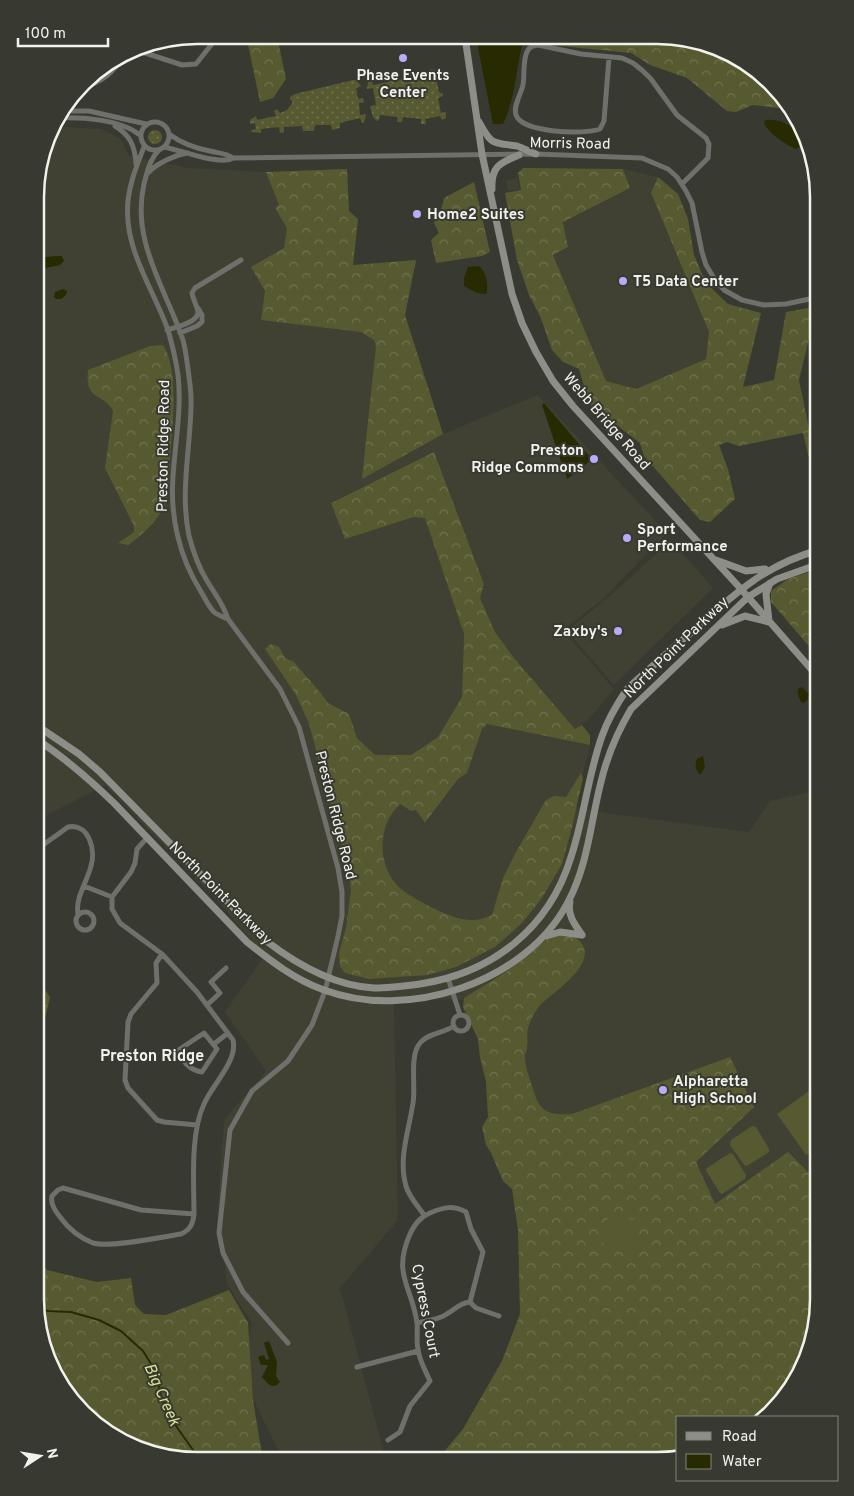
<svg xmlns="http://www.w3.org/2000/svg" width="854" height="1496" font-family="Overpass,sans-serif">
	<defs>
		<pattern id="grass-dots" width="8" height="8" patternUnits="userSpaceOnUse" patternTransform="scale(1.25)"><rect width="8" height="8" fill="#575a30"/><path d="M2 2h.1M6 6h.1" fill="none" stroke="#70724e" stroke-width="1.8" stroke-linecap="round"/></pattern>
		<pattern id="forest-crowns" width="20" height="18" patternUnits="userSpaceOnUse" patternTransform="scale(1.25)"><rect width="20" height="18" fill="#575a30"/><path d="M2 6a3 3 0 1 1 6 0M12 15a3 3 0 1 1 6 0" fill="none" stroke="#70724e"/></pattern>
	</defs>
	<rect width="100%" height="100%" fill="#383930"/>
	<path fill="#404132" d="M64,127L101,129L121,139L129,156L189,168L266,172L347,169L349,211L358,219L353,265L416,260L405,315L443,434L538,395L667,533L602,600L563,630L614,689L589,719L582,725L575,729L514,658L495,632L480,598L484,584L434,452L332,502L345,539L414,517H425L464,634L462,697L438,737L411,755H375L357,738L349,714L328,703L320,692L294,662L285,658L278,647L265,649L296,695L309,724L332,808L391,799L411,811L416,810L426,823L458,779L467,773L482,729L487,724L590,745L575,806L605,813L749,832L770,801L819,790V1216L577,1193L467,1000L417,999L394,1001L398,1220L340,1288L386,1460H283L246,1385L243,1364L252,1323L227,1284L218,1206L224,1120L266,1071L225,1012L267,952L255,945L218,901L105,785L36,821V176L51,129Z
		M623,169L658,177L651,194L709,332L706,359L636,389L606,381L553,255L568,247L563,222L630,188Z
		M517,178L520,189L508,191L506,181Z
		M671,540L713,588L614,685L567,631L618,589Z"/>
	<path fill="url(#grass-dots)" d="M430,69L435,70L439,74L436,79L439,92L443,94V96L438,98L441,113L446,112V118L442,120L440,116L425,119L426,124H421V119L403,117L402,122H397L398,117L380,115L379,120L377,121L373,117L370,106L376,105L373,88L367,89L368,82L371,80L373,85L388,82V77L392,76L393,81L409,78L408,73L413,72L414,77L430,74Z
		M353,80H356L361,86L356,88L358,99L363,98L364,102L359,103L360,115L366,114V115L364,122L362,123L360,118L340,123V128L332,130L331,125H315L314,131H303L302,126L284,127V132L280,133L279,127L261,129V133L252,132L251,130L256,129L255,123L250,124V120L256,116L257,120L276,116L274,111L277,109L280,113L287,110L293,102L290,99V97L295,94Z
		M148 137a7 7 0 1 1 14 0a7 7 0 1 1-14 0Z"/>
	<path fill="url(#forest-crowns)" d="M246,35L277,36L286,79L273,98L260,102Z
		M520,37L688,38L764,75L787,109L753,105L736,112L727,111L687,78L650,65L631,53L531,43Z
		M523,168L623,169L630,188L563,222L568,247L553,255L606,381L636,389L706,359L709,332L651,193L658,177L678,194L688,219L694,255L706,283L728,304L761,313L743,387L774,380L786,312L808,308L815,314L799,380L819,477V500L803,433L739,446L727,442L719,445L728,469L735,499L710,522L700,520L644,456L640,443L589,404L579,369L563,362L552,350L540,316L529,295L517,260L505,193L521,190L518,173Z
		M347,169L349,211L358,219L353,265L416,260L405,315L443,434L362,479L376,346L374,340L361,332L261,320L265,291L251,267L284,248L287,228L275,208L279,205L266,172Z
		M474,182L490,252L482,256L436,263L431,240L439,233L434,223L442,207L444,198Z
		M163,345C180,371 172,428 170,459C169,472 170,489 166,502C160,518 142,536 128,545L118,543L134,532V526L105,468L113,411C102,391 85,403 88,370L150,346Z
		M434,452L484,584L480,598L495,632L514,658L575,729L582,725L590,735V745L487,724L482,729L467,773L458,779L425,823L416,810L411,811L400,804C377,825 376,867 401,889C411,897 425,904 437,910C448,915 462,921 474,920C480,920 487,917 492,915L503,878L516,852L546,800L554,796L566,797L581,773L583,778L572,827L562,864L542,898L522,923L495,947L456,967L427,975L369,979L345,973L340,966L339,953L346,928L351,890L348,868L309,724L296,695L265,649L271,644L279,647L285,658L294,662L320,692L328,703L349,714L357,738L375,755H411L438,737L462,697L464,634L425,518L414,517L345,539L331,503Z
		M818,569L819,570V658L771,602V591L788,579Z
		M559,933C569,934 576,935 582,944C596,966 553,992 540,1005C536,1010 531,1019 529,1025C526,1033 528,1040 527,1048C527,1051 525,1053 525,1055C524,1065 530,1079 533,1089C540,1113 548,1115 572,1114L730,1057L754,1107L696,1162L715,1204L788,1152L808,1172H819V1310L807,1361L785,1398L765,1417H678V1458L657,1461L437,1460L463,1429L502,1361L520,1314L518,1230L512,1189L503,1181L491,1153L486,1145L482,1127L488,1117L486,1081L480,1058L478,1039L463,1007L464,998L506,972L547,939Z
		M35,976L50,997L35,1060Z
		M35,1252L47,1270L97,1282L131,1278L135,1305L144,1314L166,1315L229,1290L248,1323L253,1400L263,1460H176L98,1427L68,1397L44,1351L35,1299Z"/>
	<path fill="#575a30" d="M819,1084V1147L806,1155L777,1114Z
		M752,1126L756,1127L769,1149V1152L747,1166L744,1165L730,1145L731,1140Z
		M730,1153L733,1154L746,1175L745,1179L722,1194L720,1193L706,1171L707,1168Z
		M610,1217L636,1220L638,1223L635,1247L633,1249L605,1246L603,1243L607,1219Z"/>
	<path fill="#282a02" d="M476,37H510L522,45C516,71 515,99 503,124H493Z
		M765,120C783,118 795,127 802,144L796,149C785,144 769,134 764,123Z
		M57,256H62L64,261L60,265L36,270V258Z
		M479,266C486,271 489,286 486,294L477,293L464,286V278L468,267Z
		M63,289L67,291L66,295L61,299H56L54,297L55,292Z
		M544,403L590,457V461L567,479L542,405Z
		M802,687L809,694L808,699L804,703H802C799,699 797,694 798,689Z
		M703,756L705,767L701,774H699C695,770 695,764 697,759Z
		M269,1341L277,1362L276,1376L280,1382C273,1391 267,1383 262,1377L268,1365H261L258,1357L264,1355L266,1360L269,1359L264,1343Z"/>
	<g fill="none" stroke-linecap="round" stroke-linejoin="round">
		<path stroke="#282a02" stroke-width="2" d="M37,1308L48,1311L71,1312L99,1320L121,1331L143,1351L156,1372L161,1395L169,1416L200,1460"/>
		<path stroke="#6f6f6b" stroke-width="5" d="M133,49L182,65L196,64L219,35
			M609,58L604,121L600,129C584,135 522,133 516,115C513,106 521,94 523,85C525,75 522,59 528,50C530,46 534,46 538,45L581,54L622,58L633,63L643,71L651,79L677,115L706,138L709,144L708,158L682,184
			M80,88C100,84 115,72 124,54
			M62,111H89L146,124
			M57,118C82,117 120,119 140,135
			M141 136a14 14 0 1 1 28 0a14 14 0 1 1-28 0Z
			M115,126C130,135 135,146 136,164
			M169,134C181,143 194,148 210,151C218,153 226,153 233,158
			M144,147C137,165 130,182 128,201C123,248 153,288 168,330C172,344 176,360 178,375C182,408 175,443 173,477C170,516 179,556 200,590C204,596 208,606 214,612C217,615 224,617 228,619
			M164,147C181,150 219,166 233,158L536,154L642,158L668,169L677,177L686,191L692,203L702,252L706,265L714,278L724,290L742,300L764,305L786,304L819,297
			M159,150C150,159 147,172 144,184C131,241 165,287 183,340C185,347 186,355 187,362C189,377 192,393 191,407C190,451 180,493 189,536C193,551 198,566 206,579C214,593 223,603 228,619L280,689L299,727L338,868L342,892V916L338,936L325,991L312,1025L288,1061L252,1091L230,1130L219,1233L223,1253L243,1292L288,1343
			M148,173C157,163 175,155 188,153
			M167,330C175,327 198,323 198,312C197,306 193,299 192,293L195,288L241,260
			M180,333L197,326L202,322V315L198,308
			M147,838L137,849L135,863L131,872L112,897V909L120,923L162,954L197,992L233,1040C238,1061 212,1085 204,1104C190,1134 194,1182 194,1214
			M36,850L68,827C89,823 96,850 91,866C87,882 75,898 78,914
			M84,886L112,897
			M76 921a9 9 0 1 1 18 0a9 9 0 1 1-18 0Z
			M162,954L156,963L157,983L131,1014L128,1022L125,1080L128,1088L157,1120L164,1122L197,1125
			M448,978L460,1015
			M207,1005L220,993L211,982L226,968
			M453 1023a8 8 0 1 1 16 0a8 8 0 1 1-16 0Z
			M204,1033L217,1049L202,1072C191,1071 182,1061 177,1051Z
			M214,1044L228,1033
			M63,1188L141,1210L194,1214C193,1224 190,1230 181,1234C162,1237 109,1248 93,1243C80,1238 68,1228 60,1217C55,1211 50,1204 52,1196L58,1190Z
			M424,1215C418,1206 409,1197 406,1186C398,1159 409,1130 413,1103C416,1086 409,1056 420,1043C428,1033 444,1033 454,1026
			M417,1323C425,1321 434,1320 441,1317C453,1312 458,1303 470,1302
			M357,1367L418,1351
			M388,1440L400,1432L410,1406L430,1381C426,1372 419,1360 418,1349C416,1341 418,1331 417,1323C412,1286 392,1275 410,1234C415,1224 420,1217 430,1213C444,1207 453,1205 466,1212L471,1229L483,1252L470,1302L476,1308L499,1316"/>
		<path stroke="#8d8e87" stroke-width="7" d="M465,37L482,154L512,294L522,323L536,352L553,381L573,406L741,589L819,678
			M479,122C492,146 492,142 517,146C523,148 530,152 536,154
			M492,189C491,166 500,163 519,155
			M716,560L746,571L765,569
			M769,621L766,594L770,583
			M722,625L745,616L769,622
			M36,725L79,754L100,772L265,940C296,964 334,986 374,988C390,988 405,986 420,984C492,973 549,929 571,857C584,818 588,775 602,736C608,719 617,704 627,689C650,668 673,648 696,628C735,593 767,564 819,550
			M36,739C64,757 89,779 114,803L247,942C271,961 295,980 324,990C407,1021 526,983 568,902C591,859 591,810 606,764C612,745 621,726 631,709L748,597L777,579L819,564
			M570,902C567,915 575,925 582,935
			M546,936L560,932L582,935"/>
	</g>
	<g fill="#b9abf7" stroke="#383930" stroke-width="2">
		<circle cx="403" cy="58" r="5"/>
		<circle cx="417" cy="214" r="5"/>
		<circle cx="623" cy="281" r="5"/>
		<circle cx="594" cy="459" r="5"/>
		<circle cx="627" cy="538" r="5"/>
		<circle cx="618" cy="631" r="5"/>
		<circle cx="663" cy="1090" r="5"/>
	</g>
	<g text-anchor="middle" stroke-width="4" stroke-linejoin="round" paint-order="stroke">
		<g font-size="15" font-weight="bold" fill="#f1f2ec" stroke="#383930" text-anchor="start">
			<text x="403" y="80" text-anchor="middle">Phase Events<tspan x="403" dy="17">Center</tspan></text>
			<text x="427" y="219">Home2 Suites</text>
			<text x="633" y="286">T5 Data Center</text>
			<text x="584" y="455" text-anchor="end">Preston<tspan x="584" dy="17">Ridge Commons</tspan></text>
			<text x="637" y="534">Sport<tspan x="637" dy="17">Performance</tspan></text>
			<text x="608" y="636" text-anchor="end">Zaxby's</text>
			<text x="673" y="1086">Alpharetta<tspan x="673" dy="17">High School</tspan></text>
		</g>
		<g font-size="15" fill="#f1f2ec" stroke="#383930">
			<text transform="translate(570 143) rotate(1)" y="5">Morris Road</text>
			<text transform="translate(607 421) rotate(49)" y="5">Webb Bridge Road</text>
			<text transform="translate(163 446) rotate(-89)" y="5">Preston Ridge Road</text>
			<text transform="translate(676 647) rotate(-44)" y="5">North Point Parkway</text>
			<text transform="translate(336 815) rotate(76)" y="5">Preston Ridge Road</text>
			<text transform="translate(221 893) rotate(45)" y="5">North Point Parkway</text>
			<text transform="translate(426 1311) rotate(79)" y="5">Cypress Court</text>
		</g>
		<g font-size="16" font-weight="bold" fill="#f1f2ec" stroke="#383930">
			<text x="152" y="1061">Preston Ridge</text>
		</g>
		<g font-size="16" font-style="italic" fill="#dae190" stroke="#383930">
			<text transform="translate(163 1394) rotate(66)" y="6">Big Creek</text>
		</g>
	</g>
	<path d="M0 0H854V1496H0ZM197 44H657A153 153 0 0 1 810 197V1299A153 153 0 0 1 657 1452H197A153 153 0 0 1 44 1299V197A153 153 0 0 1 197 44Z" fill="#383930" fill-rule="evenodd"/>
	<path fill="none" stroke="#f1f2ec" stroke-width="2.5" d="M197 44H657A153 153 0 0 1 810 197V1299A153 153 0 0 1 657 1452H197A153 153 0 0 1 44 1299V197A153 153 0 0 1 197 44Z"/>
	<rect x="676" y="1416" width="162" height="65" fill="#383930" stroke="#82837b"/>
	<rect x="686" y="1432" width="25" height="8" fill="#8d8e87" stroke="#82837b"/>
	<text x="722" y="1441" font-size="15" fill="#f1f2ec">Road</text>
	<rect x="686" y="1454" width="25" height="15" fill="#282a02" stroke="#82837b"/>
	<text x="722" y="1466" font-size="15" fill="#f1f2ec">Water</text>
	<g transform="translate(40 1456) rotate(78)" stroke="#383930" stroke-width="4" paint-order="stroke">
	<path d="M0-4L9 19L0 12L-9 19Z" fill="#f1f2ec"/>
	<text y="-8" font-size="14" font-weight="bold" text-anchor="middle" fill="#f1f2ec">N</text>
	</g>
	<path d="M18 38v8h90v-8" fill="none" stroke="#f1f2ec" stroke-width="2.5"/>
	<text x="25" y="38" font-size="15" fill="#f1f2ec" stroke="#383930" stroke-width="4" paint-order="stroke">100 m</text>
</svg>
